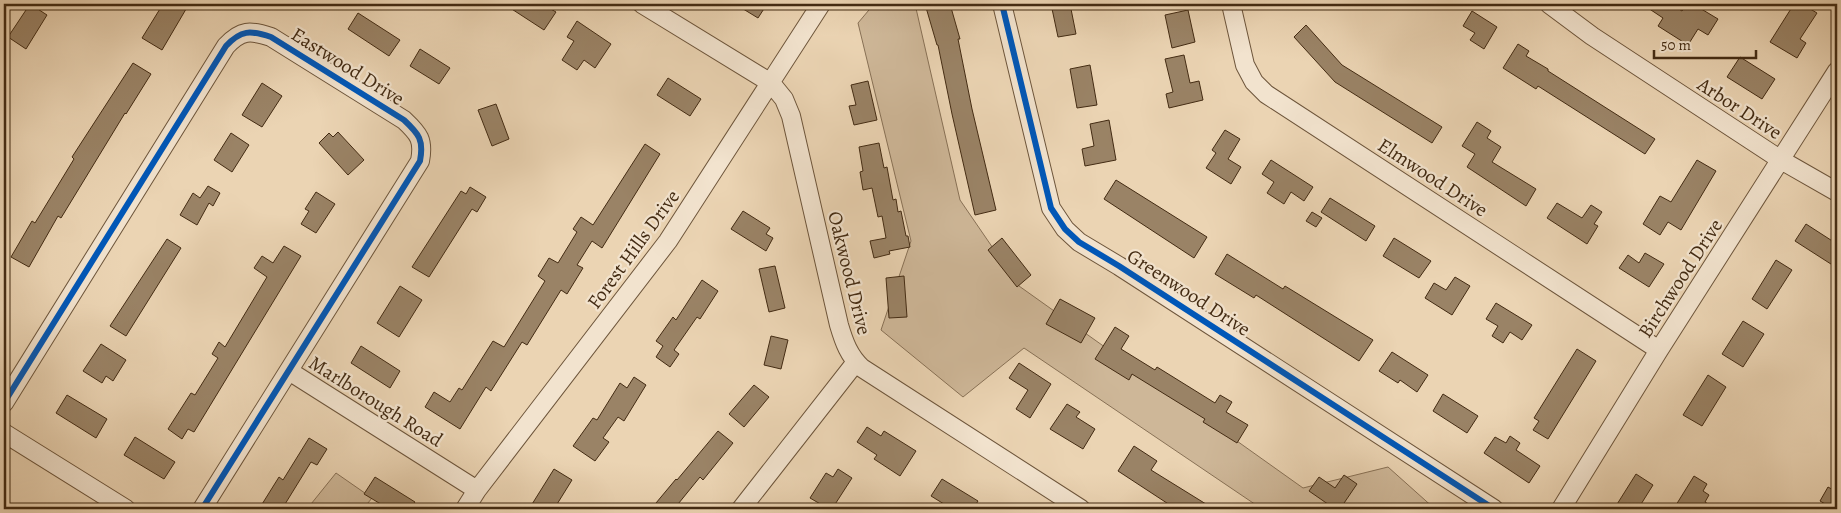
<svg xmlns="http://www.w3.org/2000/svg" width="1841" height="513" font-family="Alegreya,serif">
	<rect width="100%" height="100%" fill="#ebd4b3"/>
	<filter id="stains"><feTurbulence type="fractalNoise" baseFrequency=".004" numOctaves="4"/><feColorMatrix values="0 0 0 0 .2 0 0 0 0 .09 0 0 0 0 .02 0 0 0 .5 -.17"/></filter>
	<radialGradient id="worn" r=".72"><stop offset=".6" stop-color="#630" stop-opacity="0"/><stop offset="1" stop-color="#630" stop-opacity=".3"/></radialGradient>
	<path fill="#ceb798" stroke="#887156" d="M874,4H915L960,200L1019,286L1303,488L1388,467L1435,509H1262L1024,348L963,397L881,330L911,241L858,23Z
		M336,473L372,498L363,509H307Z"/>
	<path fill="#9a8366" stroke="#432b13" d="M30,4L47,15L26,49L8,37Z
		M163,4H189L162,50L142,38Z
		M504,4H542L556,12L544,30Z
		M735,4H767L758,18Z
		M925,4H950L960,39H958L972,109L996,210L975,215L952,114L938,45H937Z
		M1051,4H1070L1076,34L1058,37Z
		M1642,4H1671L1682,11L1687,4H1693L1718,19L1708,35L1698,29L1688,45L1658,26L1663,18Z
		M1794,4H1802L1817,13L1800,39L1806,43L1797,58L1770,42Z
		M1188,10L1195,42L1172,48L1165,15Z
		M1472,11L1497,27L1484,49L1470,40L1475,33L1463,26Z
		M358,13L400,40L389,56L348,29Z
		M577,21L611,44L595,68L584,60L577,70L562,60L574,41L567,37Z
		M1306,25L1342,65L1442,127L1432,143L1335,82L1294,37Z
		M1518,44L1529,51L1526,56L1548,69V71L1655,139L1645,154L1538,86L1536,89L1503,68Z
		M420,49L450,68L439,84L410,66Z
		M1184,55L1190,83L1199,81L1203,100L1169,108L1166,94L1173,92L1165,59Z
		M1740,57L1775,79L1762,99L1727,77Z
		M133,63L151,74L126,114L125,113L61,218L58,216L29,267L11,257L32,221L35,223L74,159L72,157Z
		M1090,65L1097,105L1077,108L1070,69Z
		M668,78L701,99L690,116L657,95Z
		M868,81L877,120L854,125L849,106L856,105L851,85Z
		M262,83L282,96L262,127L242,115Z
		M496,104L509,139L492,146L478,110Z
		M1109,120L1116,160L1085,166L1082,149L1094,146L1090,124Z
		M1477,122L1491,131L1487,138L1501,147L1492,162L1536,189L1526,206L1467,167L1475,154L1462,146Z
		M1225,130L1240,139L1228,159L1241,167L1231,184L1206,168L1216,153L1212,150Z
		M338,132L364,160L348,175L319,143L329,133L333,137Z
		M231,133L249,145L232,172L214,160Z
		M879,143L884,168L887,167L893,200L896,199L898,212L901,211L906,236H908L910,247L889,251L890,254L874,258L870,241L886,238L882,216L878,217L872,188L863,190L860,172L863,171L859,147Z
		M645,144L660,154L602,248L592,241L577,265L583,268L567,294L561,290L527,345L522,342L491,391L486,387L460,429L425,407L434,392L450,402L459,388L462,390L493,341L504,347L545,281L538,276L549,258L558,263L577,232L573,229L581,217L593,225Z
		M1271,160L1313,187L1304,201L1291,192L1284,204L1267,193L1274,182L1262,174Z
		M1697,160L1716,171L1681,230L1668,222L1660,235L1643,224L1660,196L1671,202Z
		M1116,180L1207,237L1194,258L1104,199Z
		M208,186L220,193L213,206L209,203L197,225L180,215L193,193L200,198Z
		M470,187L486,197L477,212L472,209L429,277L412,267L461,191L466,194Z
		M316,192L335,204L316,233L301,224L309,211L305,209Z
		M1330,198L1375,226L1366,241L1321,212Z
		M1557,203L1582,218L1591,205L1602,212L1594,224L1598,226L1587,244L1547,218Z
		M743,211L770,228L766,234L773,238L766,251L731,229Z
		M1312,212L1322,218L1316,227L1306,221Z
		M1806,224L1837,244V260L1834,266L1795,241Z
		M1002,238L1031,275L1017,287L988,250Z
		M1394,238L1431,261L1419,278L1383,256Z
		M167,239L181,248L126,336L110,326Z
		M284,246L301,256L194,432L188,429L182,439L168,429L191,393L195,395L218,358L212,354L219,342L225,347L267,277L254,268L262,256L273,263Z
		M1645,253L1664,264L1649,287L1619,268L1628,255L1639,263Z
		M1227,254L1283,289L1285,286L1373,340L1359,361L1256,295L1254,298L1215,274Z
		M1776,260L1792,270L1767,309L1752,299Z
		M775,266L785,308L769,312L759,269Z
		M904,276L907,317L889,318L886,278Z
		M1455,277L1470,286L1452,315L1425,298L1434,283L1446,290Z
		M702,280L718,291L700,319L697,317L674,350L679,354L670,367L656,357L663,346L656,341L673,317L676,320Z
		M400,286L422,300L399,337L377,323Z
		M1060,299L1095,318L1081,343L1046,324Z
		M1496,303L1532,325L1522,340L1510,332L1503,343L1492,336L1498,326L1486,319Z
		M1743,321L1764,334L1743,367L1722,354Z
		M1115,327L1129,336L1121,349L1155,370L1157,367L1215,403L1220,395L1232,402L1226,412L1248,425L1237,443L1203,422L1205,419L1132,374L1129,380L1095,359Z
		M771,336L788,340L781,369L764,365Z
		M101,344L126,360L113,381L106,376L102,383L83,371Z
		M361,346L400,371L390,388L351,363Z
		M1577,349L1596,361L1548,439L1533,430L1539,421L1534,418Z
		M1392,352L1428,375L1417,392L1400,380L1398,383L1379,371Z
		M1019,363L1051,384L1030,418L1016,409L1028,390L1009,378Z
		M1708,375L1726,387L1702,426L1683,415Z
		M634,377L646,385L624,421L618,417L603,438L609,442L595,461L573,446L593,418L597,420L620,383L627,388Z
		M754,385L769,397L744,427L729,414Z
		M1443,394L1478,416L1467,433L1433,411Z
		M67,395L107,419L96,438L56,413Z
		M1067,404L1080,412L1076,417L1095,429L1083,449L1050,429Z
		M867,427L881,436L884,431L916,451L900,476L874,459L877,455L857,442Z
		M718,431L733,443L703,480L700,477L674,509H651L676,479L677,480Z
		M1510,436L1520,443L1516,450L1540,466L1529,483L1484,453L1495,437L1506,443Z
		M135,437L175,462L164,479L124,455Z
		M309,438L327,449L317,465L311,462L282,509H259L279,477L283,480Z
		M1134,446L1157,461L1151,470L1214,509H1176L1118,471Z
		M554,469L572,480L554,509H529Z
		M838,469L852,478L832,509H829L810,498L826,473L833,477Z
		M1636,474L1653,485L1638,509H1614Z
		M1344,475L1357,484L1340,509H1335L1309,491L1319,477L1335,488Z
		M1694,476L1707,484L1703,491L1709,495L1705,502L1716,509H1683L1676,505Z
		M375,477L415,502L410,509H389L364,494Z
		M942,479L978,501L973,509H952L931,496Z
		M1828,487L1837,492V509H1834L1820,501Z"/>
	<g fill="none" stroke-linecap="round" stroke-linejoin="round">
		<defs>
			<path id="minor" d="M642,4L771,83L784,99L791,116L839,325C844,342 849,356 862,368L1081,509
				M1002,4L1051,208L1065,229L1079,242L1119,266L1494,509
				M1231,4L1245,65L1254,82L1266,94L1659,350
				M1549,4L1592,36L1781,160L1837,192
				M289,371L477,490
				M4,403L226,46C241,30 250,30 271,37L404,120C419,134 424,140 420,161L202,509
				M4,433L126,509
				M465,509L477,490L668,241L821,4
				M741,509L856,362
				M1561,509L1659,350L1837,71"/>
		</defs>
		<use href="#minor" stroke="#6d553b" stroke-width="20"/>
		<use href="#minor" stroke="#f2e3ce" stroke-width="18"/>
		<defs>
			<path id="cycleway" d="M1002,4L1051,208L1065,229L1079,242L1119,266L1494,509
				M4,403L226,46C241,30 250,30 271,37L404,120C419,134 424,140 420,161L202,509"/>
		</defs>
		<use href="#cycleway" stroke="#f2e3ce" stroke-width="9"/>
		<use href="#cycleway" stroke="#0057b8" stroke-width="6"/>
	</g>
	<g text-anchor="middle" stroke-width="4.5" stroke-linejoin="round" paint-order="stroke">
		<g font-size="20" fill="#432b13" stroke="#f2e3ce">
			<text transform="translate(348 66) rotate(32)" y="7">Eastwood Drive</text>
			<text transform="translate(1740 108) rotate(33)" y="7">Arbor Drive</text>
			<text transform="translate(1433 177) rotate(33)" y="7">Elmwood Drive</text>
			<text transform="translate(633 249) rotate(-54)" y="7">Forest Hills Drive</text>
			<text transform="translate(850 273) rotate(76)" y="7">Oakwood Drive</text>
			<text transform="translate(1680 278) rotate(-57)" y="7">Birchwood Drive</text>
			<text transform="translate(1189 292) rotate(33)" y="7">Greenwood Drive</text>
			<text transform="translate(376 401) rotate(32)" y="7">Marlborough Road</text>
		</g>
	</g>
	<rect width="1841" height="513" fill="none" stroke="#ebd4b3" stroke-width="20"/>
	<rect x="5" y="5" width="1831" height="503" fill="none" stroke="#432b13" stroke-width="2.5"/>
	<rect x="10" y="10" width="1821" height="493" fill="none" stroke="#432b13"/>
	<path d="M1654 50v8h102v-8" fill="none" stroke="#432b13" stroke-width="2.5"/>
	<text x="1661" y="50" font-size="15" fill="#432b13" stroke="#f2e3ce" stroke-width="4" paint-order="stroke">50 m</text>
	<rect width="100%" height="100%" filter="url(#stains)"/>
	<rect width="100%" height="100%" fill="url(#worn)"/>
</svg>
